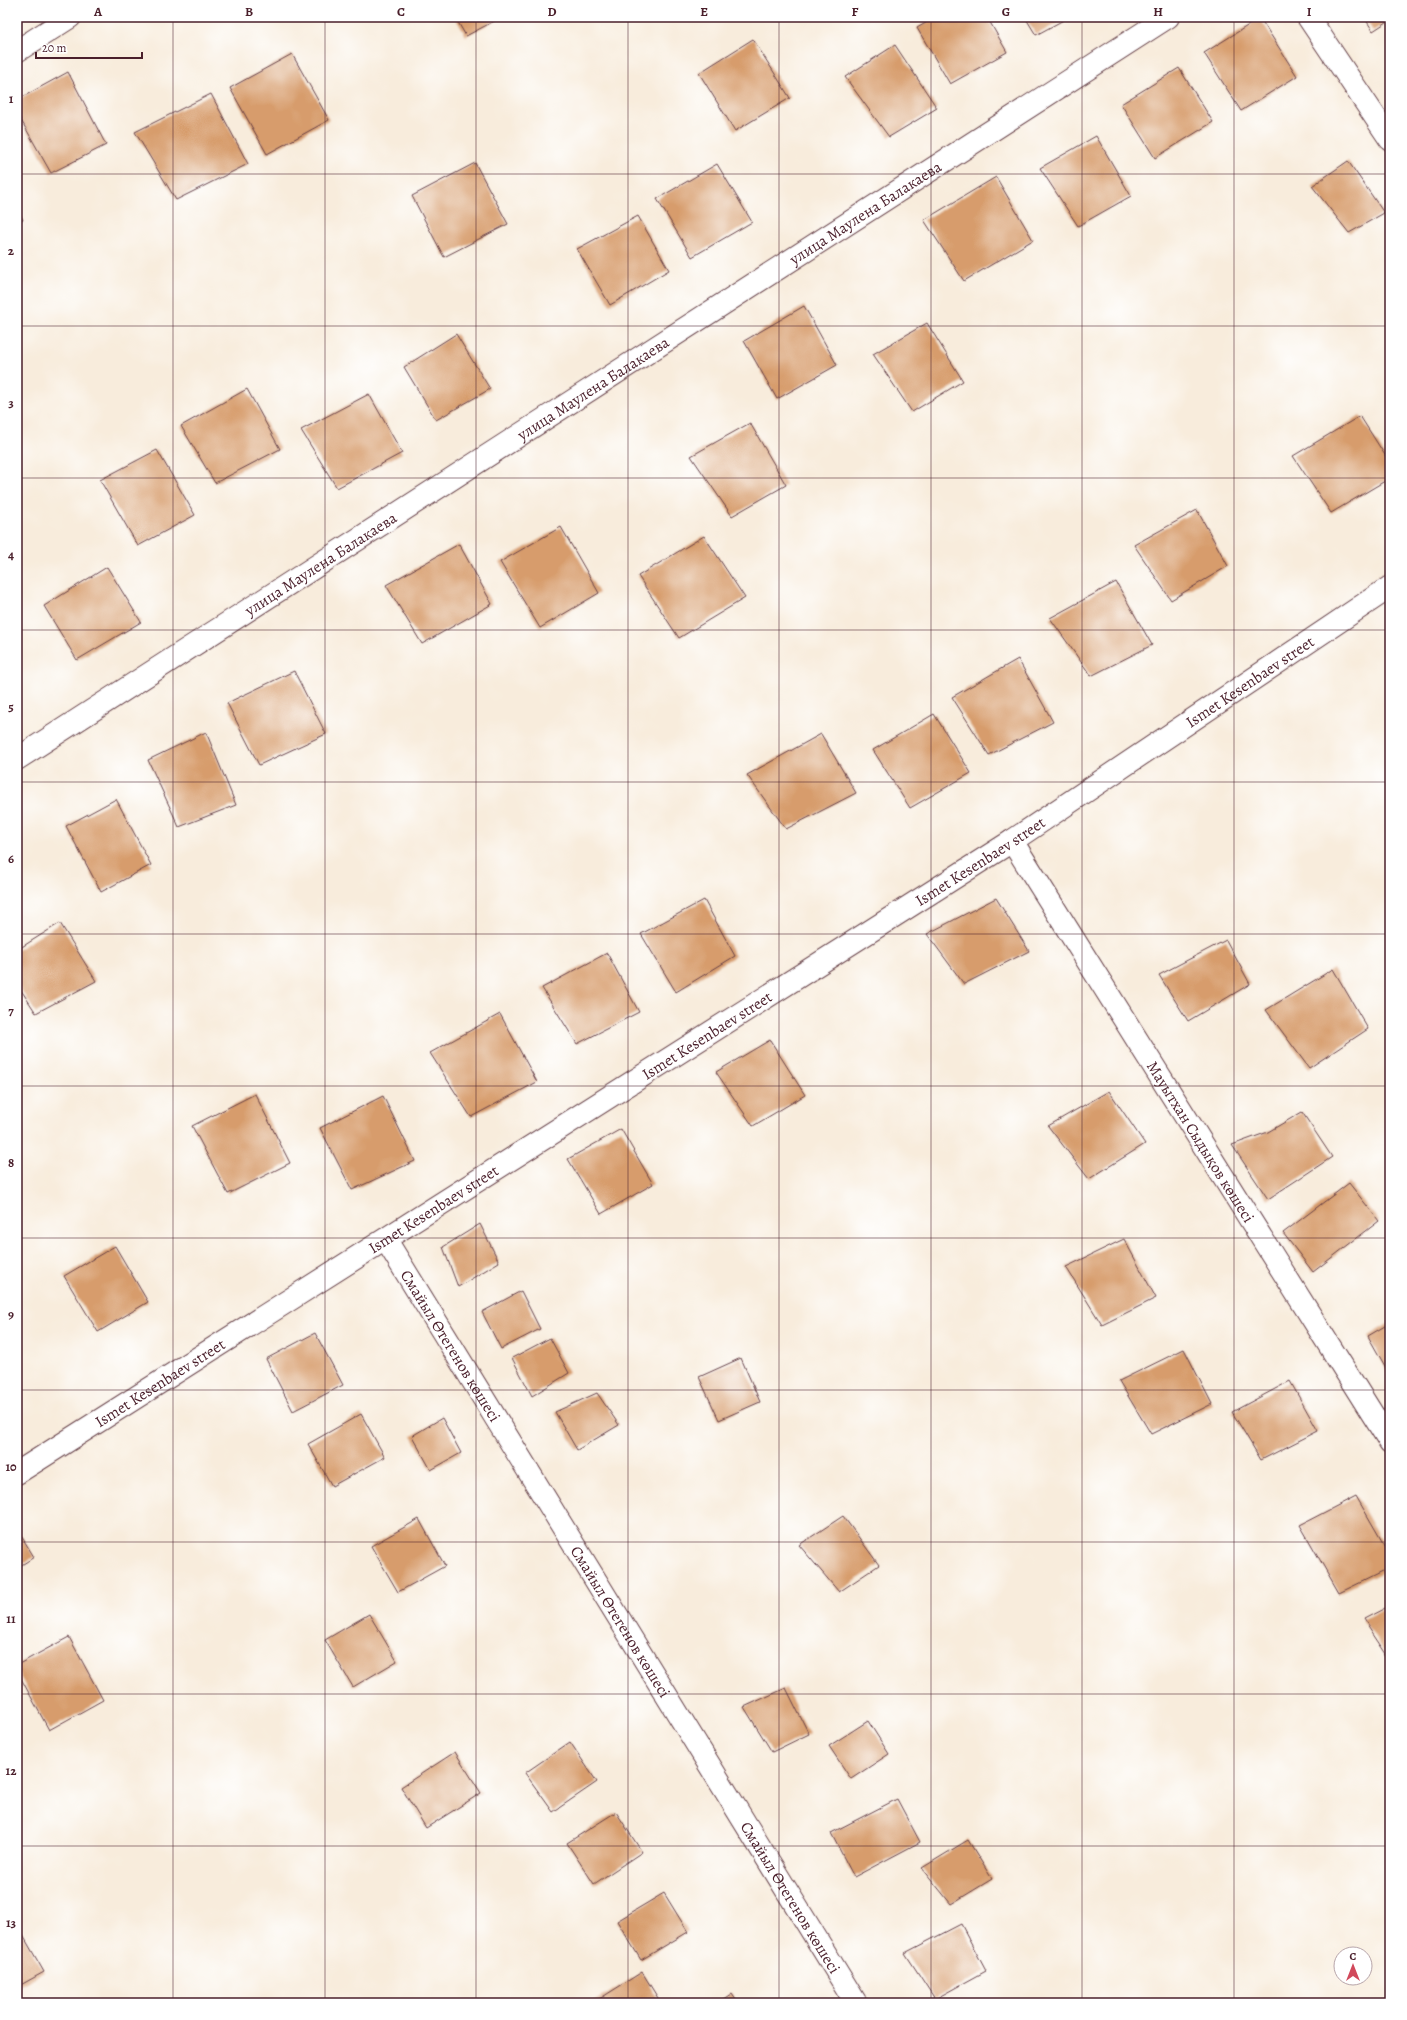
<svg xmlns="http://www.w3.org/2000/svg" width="1407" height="2020" font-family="Alegreya,serif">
	<rect width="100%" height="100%" fill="#fff"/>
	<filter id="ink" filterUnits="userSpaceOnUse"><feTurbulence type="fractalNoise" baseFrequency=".025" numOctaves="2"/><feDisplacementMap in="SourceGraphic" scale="8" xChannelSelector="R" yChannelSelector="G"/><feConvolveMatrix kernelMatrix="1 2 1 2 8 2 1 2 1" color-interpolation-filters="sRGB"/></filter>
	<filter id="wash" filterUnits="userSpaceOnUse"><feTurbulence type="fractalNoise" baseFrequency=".012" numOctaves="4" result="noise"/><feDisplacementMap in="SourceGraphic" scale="16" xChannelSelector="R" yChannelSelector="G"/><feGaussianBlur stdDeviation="0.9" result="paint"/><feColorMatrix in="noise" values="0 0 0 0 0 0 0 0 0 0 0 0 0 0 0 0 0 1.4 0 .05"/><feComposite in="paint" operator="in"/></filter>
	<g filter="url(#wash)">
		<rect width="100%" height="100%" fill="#f8ecdc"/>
		<g id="blocks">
			<path fill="#d79c6c" d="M455,17H502L466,36Z
				M936,17H987L1007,52L950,84L917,28Z
				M1025,17H1069L1036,35Z
				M1364,17H1390V20L1373,31Z
				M1260,18L1297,76L1241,111L1204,53Z
				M753,39L790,98L735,131L699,73Z
				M895,45L937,108L889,137L845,77Z
				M292,54L329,120L267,154L230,88Z
				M1179,68L1213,122L1155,158L1121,104Z
				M68,72L106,145L51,173L17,113V100Z
				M211,94L248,164L176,200L135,132Z
				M1096,136L1131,196L1078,226L1040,168Z
				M1348,161L1384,213L1349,233L1312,186Z
				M475,163L508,224L444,257L412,196Z
				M717,164L752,222L692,257L657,199Z
				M996,177L1033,240L964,281L924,220Z
				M17,208L23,220L17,224Z
				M638,216L669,270L610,305L577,249Z
				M804,306L837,365L777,399L744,341Z
				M927,323L963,381L912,412L873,354Z
				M456,334L490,389L436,420L404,367Z
				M247,389L280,449L215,483L181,426Z
				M369,394L402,453L337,488L301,430Z
				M1360,416L1390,463V478L1331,513L1293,456Z
				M750,423L786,485L732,516L691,456Z
				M157,450L195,515L138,546L100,480Z
				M1197,510L1228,566L1171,600L1134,545Z
				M561,527L599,593L540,628L500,562Z
				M704,536L745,598L679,638L638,576Z
				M459,544L492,604L422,644L386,585Z
				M107,567L141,622L77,660L44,606Z
				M1116,582L1152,645L1091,676L1050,618Z
				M1018,659L1053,722L989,755L952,697Z
				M294,671L326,734L259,765L227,703Z
				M934,714L971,773L910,808L873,750Z
				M206,732L236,805L179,827L148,760Z
				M821,734L856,793L786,829L747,775Z
				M116,799L151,865L101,892L66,826Z
				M996,898L1029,951L964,984L927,934Z
				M704,900L735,956L676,992L641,934Z
				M60,923L96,981L36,1013L17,984V950Z
				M1226,940L1250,984L1188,1021L1159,975Z
				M607,953L639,1012L577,1044L542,988Z
				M1333,969L1368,1029L1309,1068L1266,1010Z
				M500,1014L537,1082L471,1117L430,1053Z
				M770,1040L805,1095L753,1126L716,1072Z
				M1109,1091L1145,1144L1089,1179L1048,1126Z
				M255,1094L290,1163L228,1194L192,1126Z
				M383,1096L415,1161L352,1190L320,1128Z
				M1302,1112L1332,1157L1268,1199L1232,1145L1268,1132Z
				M621,1129L653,1184L601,1214L568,1159Z
				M1349,1183L1379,1221L1313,1272L1283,1233Z
				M480,1224L499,1262L458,1287L443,1247Z
				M1124,1239L1156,1298L1102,1325L1066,1267Z
				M115,1246L148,1302L98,1332L64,1276Z
				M521,1291L540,1329L501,1349L482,1312Z
				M1390,1323V1375L1368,1336Z
				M315,1333L343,1385L293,1411L266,1359Z
				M550,1338L569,1373L532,1396L512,1358Z
				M1184,1349L1212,1404L1151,1434L1119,1381Z
				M741,1358L760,1402L719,1420L699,1377Z
				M1290,1381L1318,1431L1261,1460L1232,1412Z
				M597,1393L619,1425L577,1450L555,1412Z
				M361,1414L385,1457L332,1486L308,1444Z
				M442,1418L461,1453L431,1470L412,1436Z
				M1356,1496L1390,1555V1568L1339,1593L1300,1525Z
				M843,1516L879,1565L839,1592L799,1545Z
				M419,1519L445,1566L398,1592L371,1546Z
				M17,1529L34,1557L17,1568Z
				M1390,1605V1660L1363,1619Z
				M369,1614L397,1661L353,1687L325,1640Z
				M69,1637L103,1700L49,1730L17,1671V1665Z
				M786,1688L809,1734L772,1752L744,1707Z
				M868,1721L889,1754L851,1779L829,1746Z
				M570,1742L597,1782L553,1812L525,1773Z
				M455,1752L481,1793L426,1828L401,1787Z
				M897,1799L920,1842L854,1877L831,1833Z
				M616,1812L642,1852L594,1884L567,1843Z
				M968,1840L992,1879L951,1904L922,1868Z
				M664,1893L688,1932L641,1960L617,1921Z
				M961,1924L986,1971L935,1999L905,1953Z
				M17,1925L44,1972L17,1987Z
				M642,1972L661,2003H593Z
				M732,1994L738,2003H718Z"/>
		</g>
	</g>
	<g filter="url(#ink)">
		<use href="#blocks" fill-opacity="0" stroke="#643e46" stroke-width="1"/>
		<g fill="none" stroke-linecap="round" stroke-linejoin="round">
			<defs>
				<g id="minor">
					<path d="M1308,17L1390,139"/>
					<path d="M17,51L70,17"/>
					<path id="s1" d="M17,759L1168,17"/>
					<path id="s2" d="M1012,841L1390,1442"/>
					<path id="s3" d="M386,1240L856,2003"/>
					<path id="s4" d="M17,1473L1012,841L1390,587"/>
				</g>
			</defs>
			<use href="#minor" stroke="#643e46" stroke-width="24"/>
			<use href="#minor" stroke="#fff" stroke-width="22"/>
		</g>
	</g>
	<path fill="none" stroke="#4a1f2b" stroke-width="1" stroke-opacity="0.55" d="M173,17V2003M325,17V2003M476,17V2003M628,17V2003M779,17V2003M931,17V2003M1082,17V2003M1234,17V2003M17,174H1390M17,326H1390M17,478H1390M17,630H1390M17,782H1390M17,934H1390M17,1086H1390M17,1238H1390M17,1390H1390M17,1542H1390M17,1694H1390M17,1846H1390"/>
	<g text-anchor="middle" stroke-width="4" stroke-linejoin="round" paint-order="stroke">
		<g font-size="16" fill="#4a1f2b" stroke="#fff">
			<text dy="6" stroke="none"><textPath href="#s1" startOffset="1009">улица Маулена Балакаева</textPath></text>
			<text dy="6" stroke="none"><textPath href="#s1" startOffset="685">улица Маулена Балакаева</textPath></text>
			<text dy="6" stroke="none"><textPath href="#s1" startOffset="361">улица Маулена Балакаева</textPath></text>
			<text dy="6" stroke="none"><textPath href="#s4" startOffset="1465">Ismet Kesenbaev street</textPath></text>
			<text dy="6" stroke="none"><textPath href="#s4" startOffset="1141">Ismet Kesenbaev street</textPath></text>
			<text dy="6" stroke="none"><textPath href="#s4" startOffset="817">Ismet Kesenbaev street</textPath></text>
			<text dy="6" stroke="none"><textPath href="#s2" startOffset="355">Мауытхан Сыдықов көшесі</textPath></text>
			<text dy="6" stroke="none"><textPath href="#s4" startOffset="493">Ismet Kesenbaev street</textPath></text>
			<text dy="6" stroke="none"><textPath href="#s3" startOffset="124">Смайыл Өтегенов көшесі</textPath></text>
			<text dy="6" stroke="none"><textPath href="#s4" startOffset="169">Ismet Kesenbaev street</textPath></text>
			<text dy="6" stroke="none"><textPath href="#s3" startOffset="448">Смайыл Өтегенов көшесі</textPath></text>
			<text dy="6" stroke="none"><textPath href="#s3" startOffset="772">Смайыл Өтегенов көшесі</textPath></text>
		</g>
	</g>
	<rect width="1407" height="2020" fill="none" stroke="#fff" stroke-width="44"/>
	<g transform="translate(1353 1966)"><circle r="19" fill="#ffffff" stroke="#b7a5aa"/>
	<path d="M0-3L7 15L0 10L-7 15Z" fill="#d1495b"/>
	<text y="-6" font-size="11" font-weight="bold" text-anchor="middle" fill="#4a1f2b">С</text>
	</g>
	<path d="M36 52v6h106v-6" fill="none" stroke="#4a1f2b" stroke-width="2"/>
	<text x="42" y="52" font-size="12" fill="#4a1f2b" stroke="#ffffff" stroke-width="3" paint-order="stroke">20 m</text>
	<rect x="22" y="22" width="1363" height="1976" fill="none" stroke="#4a1f2b" stroke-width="1.5"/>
	<g font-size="13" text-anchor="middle" font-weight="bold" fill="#4a1f2b">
		<text x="98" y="16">A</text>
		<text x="249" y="16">B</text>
		<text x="401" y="16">C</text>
		<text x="552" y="16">D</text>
		<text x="704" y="16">E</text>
		<text x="855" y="16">F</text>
		<text x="1006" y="16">G</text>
		<text x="1158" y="16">H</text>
		<text x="1309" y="16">I</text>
		<text x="11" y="103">1</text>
		<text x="11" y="255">2</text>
		<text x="11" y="407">3</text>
		<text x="11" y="559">4</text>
		<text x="11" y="711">5</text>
		<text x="11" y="863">6</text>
		<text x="11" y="1015">7</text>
		<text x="11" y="1167">8</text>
		<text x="11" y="1319">9</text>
		<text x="11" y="1471">10</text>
		<text x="11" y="1623">11</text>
		<text x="11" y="1775">12</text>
		<text x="11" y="1927">13</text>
	</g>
</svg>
